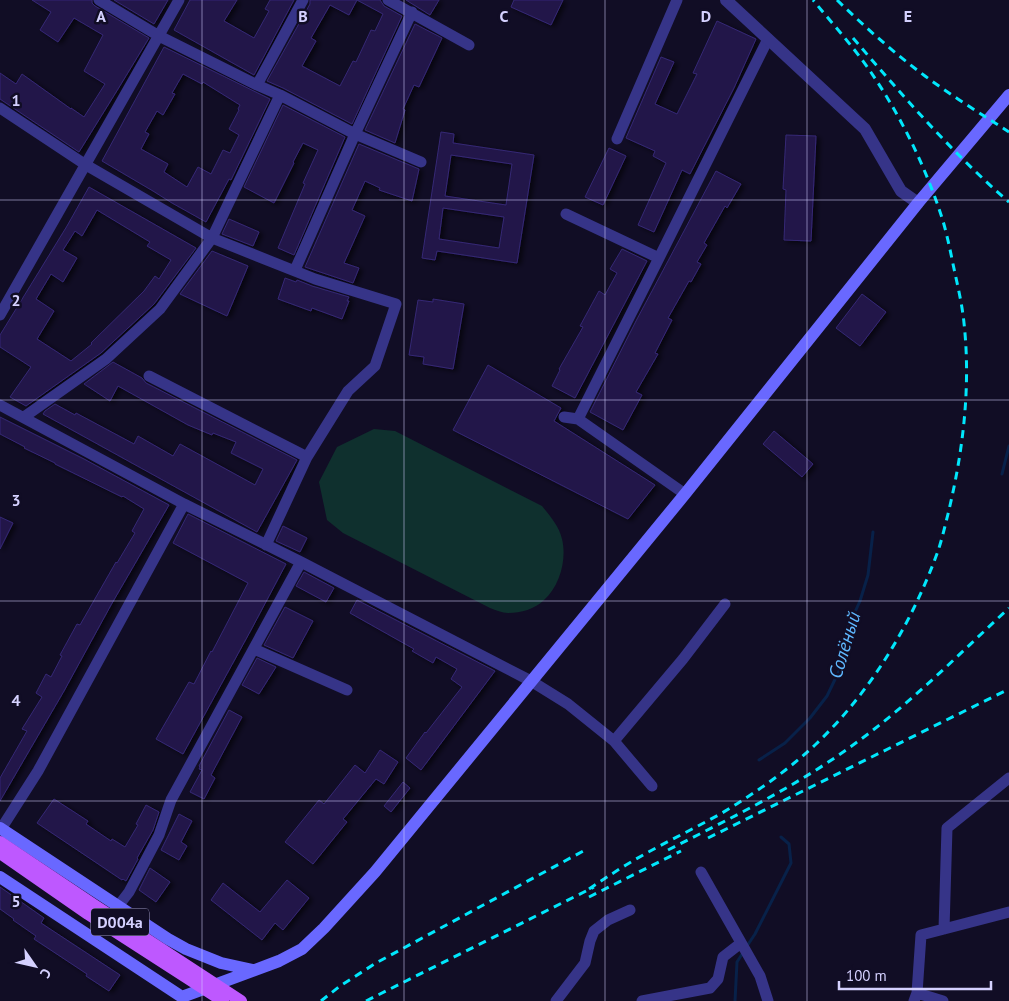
<svg xmlns="http://www.w3.org/2000/svg" width="1009" height="1001" font-family="'PT Sans',sans-serif">
	<defs>
		<filter id="shadow"><feDropShadow dx="3.5" dy="2" stdDeviation="2.5" flood-color="#0009"/></filter>
	</defs>
	<rect width="100%" height="100%" fill="#110d25"/>
	<path fill="#0f302e" d="M374,429L395,431L542,506C550,516 559,526 562,539C567,559 560,586 544,600C535,609 521,613 508,613C502,613 496,610 490,608L343,533L327,520L319,482L337,447Z"/>
	<g fill="none" stroke-linecap="round" stroke-linejoin="round">
		<path stroke="#082149" stroke-width="3" d="M1002,474L1009,446
			M759,760L785,743L810,718L827,696L840,669L845,634L860,601L868,575L873,532
			M747,946L755,934L791,863L789,844L781,837
			M735,1001L737,962L744,951"/>
	</g>
	<path fill="#201748" stroke="#362875" fill-rule="evenodd" filter="url(#shadow)" d="M32,0H92V3L95,6L149,38L118,89L79,152L0,99V73L16,84L22,74L71,109V108L84,117L105,84L84,71L103,35L74,18L58,42L40,30L51,12Z
		M114,0H168L154,24Z
		M190,0H237L224,21L254,38L269,11L265,9L270,0H294L254,75L174,30Z
		M310,0H357L349,15L330,5L311,38L316,41L302,66L340,86L353,61L356,62L371,30L375,31L383,14L357,0H380L384,6L402,16L352,124L283,88L267,81L310,4Z
		M406,0H439L430,15Z
		M514,0H563L551,25L511,7Z
		M717,21L756,39L734,88L690,174L682,170L654,232L638,225L666,163L653,156L655,151L626,138L661,57L674,62L655,104L677,114L697,74L693,73Z
		M415,24L442,38L419,87L414,85L403,109L405,110L395,143L365,130Z
		M164,47L270,99L231,180L229,179L206,222L172,203L153,191L102,161ZM183,74L202,84L203,82L240,105L238,109L239,110L229,129L239,135L230,153L223,150L211,174L198,167L187,187L164,172L168,164L141,149L149,134L145,132L157,111L163,115L175,94L172,93Z
		M283,105L345,137L294,255L278,248L305,184L303,183L318,150L303,143L293,162L294,163L274,203L244,187Z
		M441,132L454,134L453,143L534,155L517,263L437,251L435,260L422,258ZM451,155L512,164L506,205L445,196ZM443,208L504,217L499,248L439,239Z
		M786,135L816,136L811,241L784,240L786,190L783,189Z
		M359,144L419,169L412,201L379,190L380,188L365,181L352,210L365,216L344,263L359,268L353,283L305,267Z
		M609,148L626,156L603,205L585,197Z
		M716,171L741,184L727,208L725,206L704,243L707,245L697,262L701,264L691,282L689,281L668,318L672,320L655,353L658,354L636,392L642,395L623,430L590,412L636,321Z
		M89,187L196,248L154,304L101,353L26,406L10,397L31,367L0,347V335L67,226ZM97,210L150,242L147,246L171,260L159,279L155,276L144,291L91,343L92,344L71,361L37,339L54,311L36,299L51,274L63,282L77,258L63,250L75,231L82,236Z
		M229,219L259,232L253,246L222,234Z
		M622,249L647,261L575,398L552,386L560,370L559,369L583,327L580,326L599,291L605,295L617,273L610,269Z
		M212,251L248,266L227,316L180,294Z
		M285,278L296,282L297,280L312,286L349,297L347,301H349L342,319L312,308L311,311L278,299Z
		M862,294L886,312L860,346L836,328Z
		M433,299L464,304L453,369L423,364L424,357L409,355L418,300L433,302Z
		M113,362L142,378L146,383L297,460L257,532L43,414L45,411L55,404L75,415L76,413L134,444L138,436L173,456L180,444L255,485L263,469L231,453L236,442L213,433L212,435L188,425L118,386L110,401L84,384Z
		M488,365L561,408L554,421L655,485L628,519L453,430Z
		M0,417L84,459L169,505L111,605L64,691L0,801V778L27,731L22,729L42,697L36,693L46,674L51,677L62,656L60,655L77,624L80,625L116,562L117,563L135,533L132,531L144,509L123,496L122,497L55,464V463L24,448L25,447L0,434Z
		M774,431L813,464L802,477L763,444Z
		M188,514L286,564L251,630L183,754L156,739L189,682L194,684L211,651L212,652L248,583L173,543Z
		M0,517L13,523L0,549Z
		M283,526L307,538L300,552L276,541Z
		M304,572L334,588L326,602L296,586Z
		M357,600L495,671L421,770L406,758L425,732L426,733L462,687L451,679L457,669L436,657L433,663L412,651L414,649L350,613Z
		M285,607L313,621L293,658L264,645Z
		M257,658L276,667L259,694L242,685Z
		M229,710L242,717L211,775L215,778L204,799L190,792L202,770L199,769L200,767L199,766Z
		M380,750L398,762L384,784L376,779L343,819L347,822L313,864L285,842L319,800L324,804L355,765L365,773Z
		M403,782L410,788L391,812L384,806Z
		M54,799L88,821L86,824L111,841L112,839L125,847L138,825L136,824L146,805L159,812L153,830L137,858L138,859L126,881L123,879L122,880L37,823Z
		M179,814L192,821L181,842L187,846L179,860L161,850Z
		M150,868L170,882L156,902L139,890Z
		M287,880L309,898L283,930L275,923L262,940L211,900L223,883L260,912Z
		M0,887L44,918L41,923L120,975L109,991L86,976L87,974L34,939L36,936L13,920L14,919L0,909Z"/>
	<g fill="none" stroke-linecap="round" stroke-linejoin="round">
		<path stroke="#363488" stroke-width="11" d="M99,0L159,36L257,85L280,95L355,134L421,162
			M388,0L469,45
			M257,85L303,0
			M0,108L86,165L212,238L315,279L396,304L375,366L348,391L307,457L266,545
			M617,139L677,0
			M566,214L659,258
			M295,270L355,134L412,12
			M0,315L179,0
			M149,376L307,457
			M0,405L184,504L301,562L531,681L568,704L614,741L652,786
			M24,417L106,359L160,309L212,238L280,95
			M564,417L578,419L685,494
			M578,419L659,258L768,39
			M254,649L347,690
			M614,741L683,659L725,604
			M1,829L38,771L184,504
			M701,872L760,976L768,1001
			M119,905L129,892L159,835L171,800L301,562
			M944,929L947,828L1009,778
			M917,993L943,1001
			M556,1001L585,963L590,941L594,931L608,920L630,910
			M642,1001L710,988L718,979L723,957L741,943
			M914,1001L917,993L921,935L1009,912"/>
		<path stroke="#363488" stroke-width="12" d="M726,0L865,129L901,191L918,203"/>
		<path stroke="#6968ff" stroke-width="12" d="M0,828L168,939L186,949L221,963L253,970
			M0,877L182,997L279,961L302,949L324,928L375,872L685,494L918,203L1009,95"/>
		<path stroke="#be58ff" stroke-width="12" d="M0,842L94,905L241,1001
			M0,853L88,914L223,1001"/>
		<path stroke="#00e7fc" stroke-width="3" stroke-dasharray="8 6" stroke-linecap="butt" d="M837,0C865,27 894,53 925,76C952,96 981,114 1009,132
			M853,38C902,95 952,153 1009,202
			M708,838L1009,689
			M668,850C729,819 791,789 846,750C905,709 956,657 1009,608
			M589,889C601,881 613,873 626,865C657,846 690,831 722,813C755,793 787,771 815,745C871,692 912,623 938,551C942,539 945,526 948,514C963,452 971,387 964,323C962,303 957,283 953,264C950,249 947,235 943,221C926,167 900,114 868,68C851,44 831,22 813,0
			M589,897L681,851
			M321,1001L340,986L376,963L587,849
			M366,1001L594,887"/>
	</g>
	<path fill="none" stroke="#d5d1ff" stroke-width="1" stroke-opacity="0.55" d="M202,0V1001M404,0V1001M605,0V1001M807,0V1001M0,200H1009M0,400H1009M0,601H1009M0,801H1009"/>
	<g text-anchor="middle" stroke-width="5" stroke-linejoin="round" paint-order="stroke">
		<rect fill="#110d25" stroke="#9a96be" stroke-width="1" x="91" y="908.5" width="58" height="27" rx="4"/>
		<g font-size="16" font-weight="bold" fill="#d5d1ff">
			<text x="120" y="928">D004a</text>
		</g>
		<g font-size="19" font-style="italic" fill="#5fb8ff" stroke="#110d25">
			<text transform="translate(844 645) rotate(-73)" y="7">Солёный</text>
		</g>
	</g>
	<g font-size="16" text-anchor="middle" font-weight="bold" fill="#d5d1ff" stroke="#110d25" stroke-width="5" stroke-linejoin="round" paint-order="stroke">
		<text x="101" y="22">A</text>
		<text x="303" y="22">B</text>
		<text x="504" y="22">C</text>
		<text x="706" y="22">D</text>
		<text x="908" y="22">E</text>
		<text x="16" y="106">1</text>
		<text x="16" y="306">2</text>
		<text x="16" y="506">3</text>
		<text x="16" y="706">4</text>
		<text x="16" y="907">5</text>
	</g>
	<g transform="translate(35 966) rotate(124)" stroke="#110d25" stroke-width="4" paint-order="stroke">
	<path d="M0-4L9 19L0 12L-9 19Z" fill="#d5d1ff"/>
	<text y="-8" font-size="14" font-weight="bold" text-anchor="middle" fill="#d5d1ff">С</text>
	</g>
	<path d="M839 981v8h152v-8" fill="none" stroke="#d5d1ff" stroke-width="2.5"/>
	<text x="846" y="981" font-size="15" fill="#d5d1ff" stroke="#110d25" stroke-width="4" paint-order="stroke">100 m</text>
</svg>
